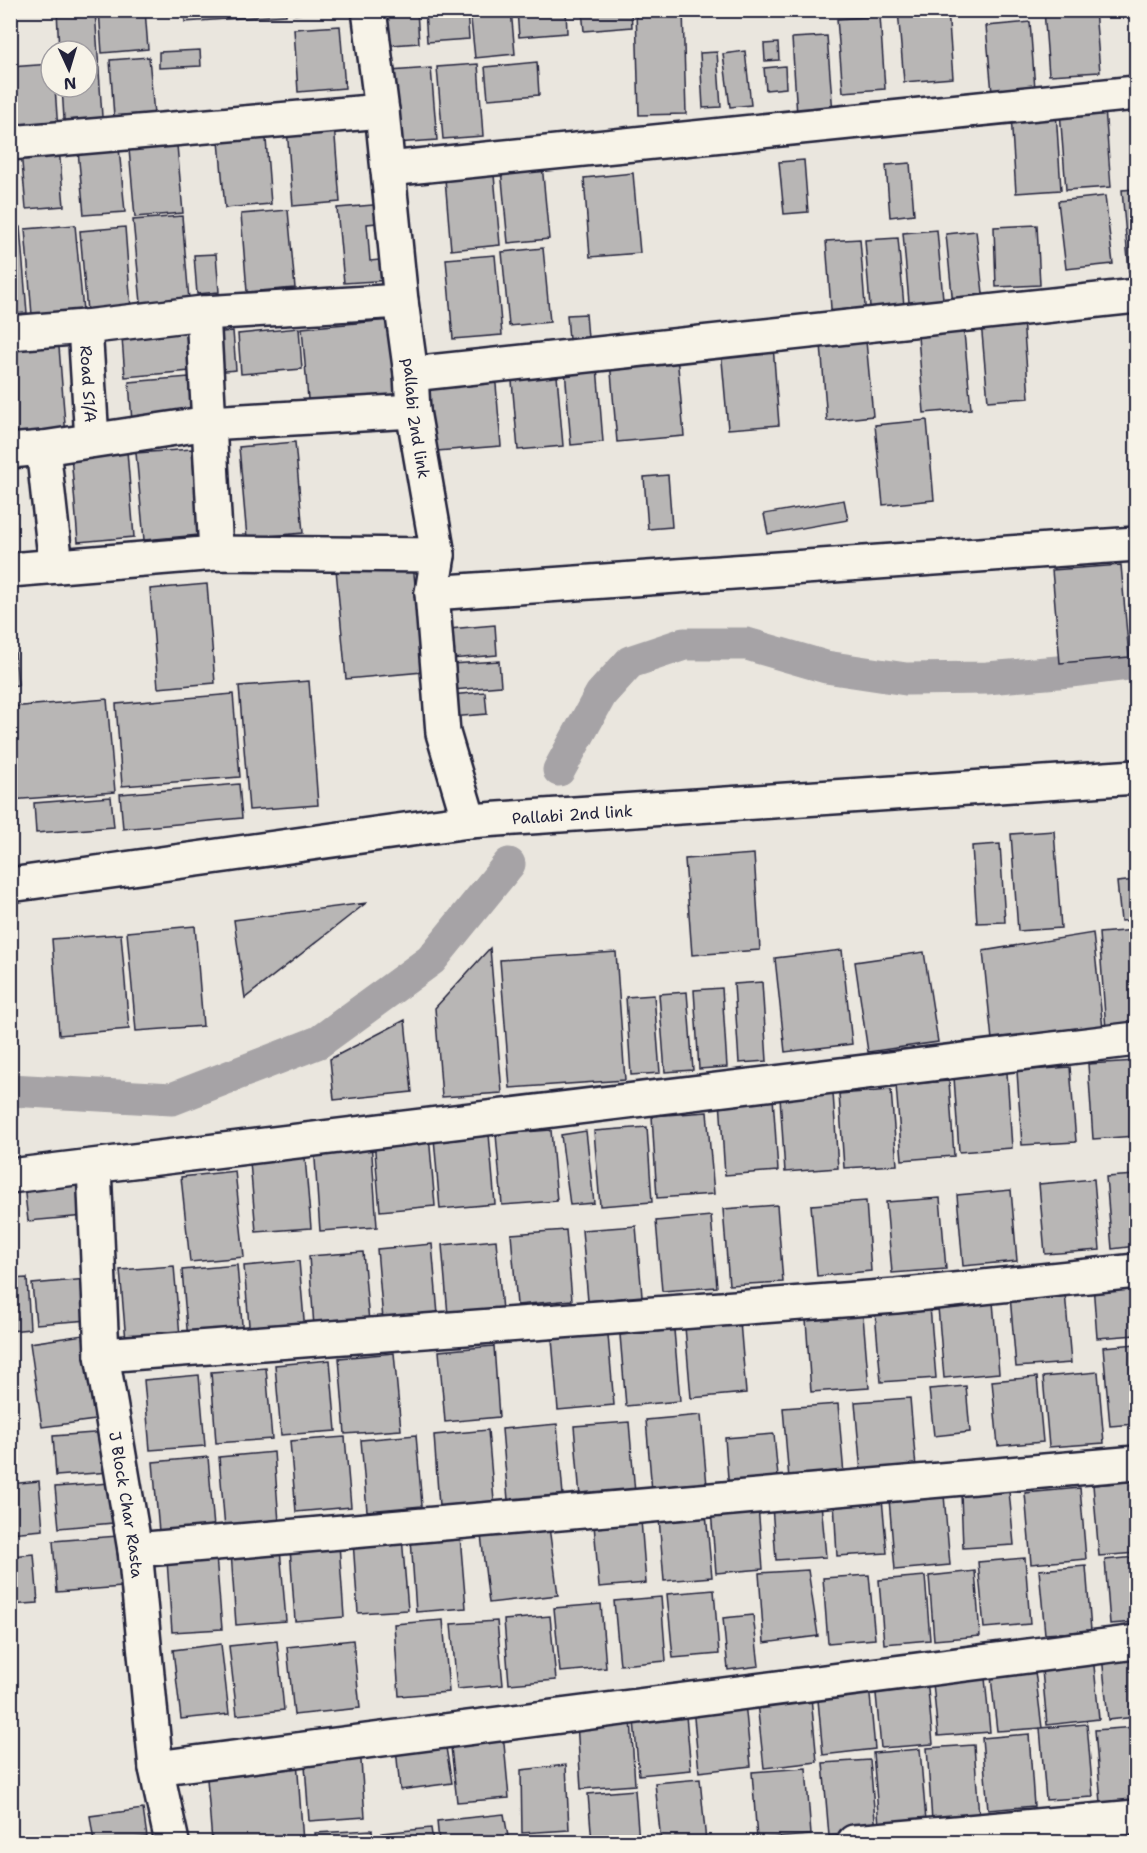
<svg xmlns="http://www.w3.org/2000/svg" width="1147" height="1853" font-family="'Shantell Sans',sans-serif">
	<rect width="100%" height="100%" fill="#eae6de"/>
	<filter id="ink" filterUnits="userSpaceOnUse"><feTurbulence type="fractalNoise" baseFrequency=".0167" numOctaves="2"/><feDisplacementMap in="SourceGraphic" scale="12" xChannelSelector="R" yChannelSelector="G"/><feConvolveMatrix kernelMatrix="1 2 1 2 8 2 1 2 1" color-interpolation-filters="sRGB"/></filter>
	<g filter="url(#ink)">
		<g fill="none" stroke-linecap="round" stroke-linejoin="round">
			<path stroke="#a6a3a6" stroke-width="33" d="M559,770L601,694L630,662L684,644H747L826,667L906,679L987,678L1070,671L1136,663
				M10,1090L172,1099L319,1042L431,960L509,864"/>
		</g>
		<path fill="#b8b6b5" stroke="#22223b" stroke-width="1.5" d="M57,10H95L103,132L65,135L62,87H87V51H59Z
			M99,10H145L148,49L102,53Z
			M184,10H286V15L185,22Z
			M295,10H335L295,14Z
			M376,10H417L419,43L378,46Z
			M425,10H467L469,39L427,42Z
			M470,10H511L515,54L475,58Z
			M517,10H566L567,33L519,37Z
			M582,10H631L632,27L584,31Z
			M636,10H683L686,114L639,115Z
			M898,10H948L953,78L904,82Z
			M1044,10H1095L1100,72L1049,75Z
			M880,16L885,89L843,92L837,19Z
			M1030,22L1035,89L992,93L986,26Z
			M340,26L345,88L298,92L294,29Z
			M827,36L833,113L797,115L792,38Z
			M778,43L779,60L765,61L764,44Z
			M200,50L201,66L159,68V52Z
			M745,51L751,105L730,107L723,54Z
			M717,52L721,107L703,108L700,53Z
			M149,57L154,115L114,117L110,60Z
			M537,62L539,95L488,99L485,67Z
			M51,64V87H55L58,131L14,134L10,67Z
			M478,64L483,136L443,139L437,67Z
			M785,66L786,88L766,90L764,68Z
			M431,68L437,140L396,143L390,71Z
			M1105,108L1111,187L1066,190L1060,111Z
			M1056,111L1061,190L1016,193L1011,115Z
			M334,124L340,202L293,206L287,128Z
			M265,126L271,204L225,208L218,130Z
			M176,134L183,213L135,217L128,138Z
			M118,137L125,212L84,215L77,140Z
			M59,148L64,206L26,209L21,151Z
			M804,160L808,212L784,214L779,162Z
			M493,163L500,245L451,250L444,167Z
			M910,163L914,214L890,217L886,165Z
			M542,164L549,239L508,243L501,169Z
			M633,173L640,253L590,257L584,178Z
			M1136,189V272H1129L1122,190Z
			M1105,196L1113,264L1066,269L1058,201Z
			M385,204L387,222L367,224L370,261L389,259L391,280L344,283L337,208Z
			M288,210L295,288L247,292L241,214Z
			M182,216L189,300L141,303L133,220Z
			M75,225L83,311L32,315L25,229Z
			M1037,225L1040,285L996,287L994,227Z
			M20,227L27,313L10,314V228Z
			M125,227L131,308L87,312L80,231Z
			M937,230L944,311L910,314L903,233Z
			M976,231L984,302L953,305L946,234Z
			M898,238L905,318L871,321L865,240Z
			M860,239L866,319L832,322L826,241Z
			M543,248L550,322L509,326L502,252Z
			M216,254L219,292L197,294L194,255Z
			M495,255L502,335L453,339L446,259Z
			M586,314L588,338L569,340L567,315Z
			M1023,319L1029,398L988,401L981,322Z
			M390,320L397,404L309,411L302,328Z
			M299,328L302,369L241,374L238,334Z
			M233,331L236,370L215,372L212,333Z
			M964,332L971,409L924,413L918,336Z
			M186,333L190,371L125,377L122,338Z
			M58,334L66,437L10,441V338Z
			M866,341L873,416L827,421L821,344Z
			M773,345L779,425L728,429L721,349Z
			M677,355L684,436L617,442L610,361Z
			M556,364L563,446L518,450L511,369Z
			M597,366L603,442L571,445L565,369Z
			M495,372L501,446L424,452L418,379Z
			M189,377L192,417L132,422L129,382Z
			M927,420L934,500L883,505L875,425Z
			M295,442L303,533L247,538L239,447Z
			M192,449L199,535L144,540L136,453Z
			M127,451L134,537L78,542L71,455Z
			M668,475L672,527L648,529L644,477Z
			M844,500L848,520L768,534L764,514Z
			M413,563L423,672L346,679L336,569Z
			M1121,565L1129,657L1060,663L1052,570Z
			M207,584L215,683L158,688L150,589Z
			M10,593L18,685L10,686Z
			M495,625L497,655L451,659L449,629Z
			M499,661L501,686L452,690L450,664Z
			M309,681L318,805L249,810L239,686Z
			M485,692L487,714L451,717L449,695Z
			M233,694L240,777L122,786L116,704Z
			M107,699L115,792L10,800V707Z
			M239,784L242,818L123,829L120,794Z
			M111,797L114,827L36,833L34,803Z
			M1054,831L1061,928L1018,931L1011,834Z
			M1000,844L1005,922L977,923L972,846Z
			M754,854L760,950L692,955L685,859Z
			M1136,880V920L1121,921L1117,882Z
			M366,903L245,998L234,920Z
			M195,926L203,1026L136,1031L127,932Z
			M1136,930V1028L1106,1030L1099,933Z
			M1093,933L1103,1029L992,1040L983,951Z
			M121,934L129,1029L59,1035L52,939Z
			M490,948L502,1093L442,1097L435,1008Z
			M842,950L852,1044L785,1052L775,958Z
			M616,952L625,1080L510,1088L500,960Z
			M924,952L938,1042L868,1052L855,962Z
			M762,982L767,1061L739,1063L734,984Z
			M722,988L727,1067L699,1069L694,990Z
			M687,992L693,1070L665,1072L659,994Z
			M654,995L660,1073L631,1075L626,997Z
			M405,1020L412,1092L334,1100L330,1059Z
			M1136,1061V1136L1093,1139L1088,1064Z
			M1070,1067L1076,1142L1022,1145L1017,1071Z
			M1007,1073L1012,1148L959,1152L954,1077Z
			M949,1081L954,1156L902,1160L896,1085Z
			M891,1090L897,1165L844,1168L839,1094Z
			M833,1093L838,1168L785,1172L780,1097Z
			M773,1097L778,1171L725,1175L720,1100Z
			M707,1112L714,1194L657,1198L652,1116Z
			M647,1127L652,1202L600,1206L594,1131Z
			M551,1130L557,1201L502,1205L496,1134Z
			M586,1131L594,1203L570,1205L561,1135Z
			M489,1134L495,1204L440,1209L434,1138Z
			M429,1135L435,1206L380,1211L374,1140Z
			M371,1141L377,1227L320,1231L314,1145Z
			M305,1157L311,1228L256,1232L250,1162Z
			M235,1171L244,1257L190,1262L181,1177Z
			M1136,1175V1246L1112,1249L1106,1177Z
			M1094,1179L1100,1250L1045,1254L1039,1184Z
			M81,1180L85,1216L28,1221L24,1185Z
			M1011,1190L1017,1261L963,1266L957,1195Z
			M940,1198L946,1269L892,1273L886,1202Z
			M866,1201L871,1271L817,1276L811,1205Z
			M777,1205L783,1282L729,1285L723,1209Z
			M711,1216L717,1287L662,1291L656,1221Z
			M636,1226L642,1296L588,1301L582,1230Z
			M566,1230L572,1300L517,1305L511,1234Z
			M496,1240L502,1311L448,1315L442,1245Z
			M432,1244L438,1315L383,1320L377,1249Z
			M363,1252L369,1322L314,1327L309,1256Z
			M299,1261L305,1332L250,1337L244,1266Z
			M237,1265L243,1336L188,1340L182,1270Z
			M174,1266L180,1336L126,1341L120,1270Z
			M27,1278L30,1329L10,1331V1279Z
			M87,1279L90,1320L36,1324L32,1284Z
			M1136,1281V1335L1097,1338L1093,1284Z
			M1065,1292L1071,1363L1016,1367L1010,1296Z
			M993,1302L999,1373L944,1378L938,1307Z
			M930,1307L936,1378L881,1382L875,1312Z
			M863,1316L869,1388L811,1392L806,1320Z
			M740,1322L746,1393L691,1398L685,1327Z
			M674,1330L680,1401L626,1406L620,1335Z
			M83,1335L95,1420L42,1427L30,1343Z
			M608,1335L614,1405L558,1410L552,1339Z
			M1136,1344V1424L1110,1426L1103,1347Z
			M494,1346L499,1417L445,1422L439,1351Z
			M394,1353L401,1430L345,1434L339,1358Z
			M330,1360L336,1431L281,1435L275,1365Z
			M266,1368L272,1439L216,1443L211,1372Z
			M1098,1372L1104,1443L1049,1447L1043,1377Z
			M199,1375L205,1446L150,1450L144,1380Z
			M1037,1377L1043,1442L998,1446L992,1381Z
			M966,1386L970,1432L934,1436L929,1389Z
			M910,1398L916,1468L861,1473L855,1402Z
			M838,1404L844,1475L789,1479L783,1408Z
			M701,1415L707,1486L652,1491L646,1420Z
			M629,1422L635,1493L580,1497L574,1426Z
			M557,1424L563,1495L508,1500L502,1429Z
			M488,1430L494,1501L439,1506L434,1435Z
			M107,1432L110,1472L56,1476L53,1436Z
			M774,1434L779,1488L729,1492L725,1438Z
			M416,1435L422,1506L367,1511L361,1440Z
			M345,1437L351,1507L296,1512L290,1441Z
			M274,1452L279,1523L225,1528L219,1457Z
			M208,1457L214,1528L159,1532L153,1462Z
			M39,1481L43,1530L10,1533V1484Z
			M1136,1481V1553L1099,1556L1093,1485Z
			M110,1483L113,1523L59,1528L55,1487Z
			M1080,1488L1086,1559L1031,1564L1025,1493Z
			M1009,1491L1014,1545L963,1548L961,1494Z
			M944,1495L950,1565L895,1570L889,1499Z
			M882,1499L887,1553L837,1556L834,1502Z
			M821,1503L826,1557L776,1560L772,1506Z
			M758,1506L763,1569L716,1573L711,1510Z
			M706,1514L712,1577L664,1581L659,1518Z
			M641,1520L646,1583L599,1587L594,1524Z
			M549,1527L558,1595L489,1603L481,1535Z
			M118,1536L122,1587L57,1592L53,1541Z
			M460,1536L466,1608L416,1612L411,1539Z
			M402,1537L408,1610L358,1613L353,1541Z
			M339,1544L344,1617L295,1621L290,1548Z
			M280,1549L286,1621L236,1625L231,1552Z
			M34,1554L38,1603L10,1605V1556Z
			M216,1556L222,1629L172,1632L167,1560Z
			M1136,1557V1622L1110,1624L1105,1560Z
			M1025,1558L1030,1624L984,1628L978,1562Z
			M1086,1566L1091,1631L1045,1634L1039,1570Z
			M808,1570L818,1636L764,1643L759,1573Z
			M975,1571L980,1636L934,1640L929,1576Z
			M869,1575L875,1639L828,1643L823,1578Z
			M925,1576L930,1640L884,1644L879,1580Z
			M714,1590L719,1654L673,1658L667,1594Z
			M661,1597L666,1661L620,1665L614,1601Z
			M601,1604L606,1668L560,1672L554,1608Z
			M753,1615L759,1666L728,1670L723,1618Z
			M550,1616L556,1680L509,1684L504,1620Z
			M443,1620L449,1692L399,1696L394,1624Z
			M497,1621L503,1685L457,1689L451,1624Z
			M353,1640L360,1708L294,1715L287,1647Z
			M277,1641L284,1710L237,1715L229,1646Z
			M221,1644L229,1714L181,1719L173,1650Z
			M1136,1652V1717L1108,1720L1102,1655Z
			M1093,1655L1099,1719L1047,1725L1041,1659Z
			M1034,1663L1042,1728L997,1731L990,1668Z
			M984,1667L990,1732L938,1736L932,1672Z
			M927,1679L933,1744L881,1748L875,1683Z
			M869,1685L875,1749L823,1755L817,1689Z
			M811,1697L817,1762L764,1768L757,1703Z
			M745,1702L751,1766L699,1772L693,1707Z
			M685,1705L691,1770L639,1775L633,1710Z
			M631,1718L635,1785L581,1789L577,1722Z
			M1087,1724L1093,1797L1046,1800L1040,1728Z
			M1136,1727V1800L1101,1803L1095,1730Z
			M503,1733L509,1798L457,1802L450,1738Z
			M1029,1734L1034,1806L988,1810L982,1738Z
			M445,1742L452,1783L400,1790L396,1748Z
			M974,1745L979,1817L932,1821L927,1748Z
			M360,1747L365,1817L309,1821L304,1751Z
			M920,1749L926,1821L879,1825L873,1753Z
			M297,1760L303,1842H212L206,1766Z
			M870,1760L876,1832L829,1836L823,1763Z
			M566,1765L569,1830L522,1833L521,1770Z
			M806,1768L811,1835L757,1839L752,1772Z
			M700,1779L706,1842H661L655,1783Z
			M635,1790L639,1842H592L588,1794Z
			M143,1809L147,1837L110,1842H94L90,1816Z
			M504,1814L509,1842H439L437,1821Z
			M1136,1821V1842H1101L1099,1825Z
			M431,1828L433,1842H383L382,1833Z
			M372,1830L373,1842H316L315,1833Z
			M1087,1834V1842H1029Z
			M71,1839V1842H28Z"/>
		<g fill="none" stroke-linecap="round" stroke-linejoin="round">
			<defs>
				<g id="minor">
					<path id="s1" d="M369,10L382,111L401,301L411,374L413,411L438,555L432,593L443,733L469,821"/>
					<path d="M10,143L382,111"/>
					<path d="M388,169L1136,93"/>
					<path d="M203,313L216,553"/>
					<path id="s2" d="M85,327L92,440"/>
					<path d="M10,333L85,327L203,313L401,301"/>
					<path d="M411,374L1136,296"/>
					<path d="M10,451L43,448"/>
					<path d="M56,566L43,448L209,423L413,411"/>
					<path d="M10,570L216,553L438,555"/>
					<path d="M432,593L1136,544"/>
					<path id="s3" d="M10,885L469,821L1136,777"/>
					<path id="s4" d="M94,1167L102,1355L135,1550L156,1768L172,1842"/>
					<path d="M10,1176L1136,1039"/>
					<path d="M102,1355L896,1296L1136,1271"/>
					<path d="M135,1550L1136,1463"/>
					<path d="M156,1768L1136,1642"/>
					<path d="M854,1842L1136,1817"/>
				</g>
			</defs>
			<use href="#minor" stroke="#22223b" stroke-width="38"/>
			<use href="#minor" stroke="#f7f3e8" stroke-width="33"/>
		</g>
	</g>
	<g text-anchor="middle" stroke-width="4.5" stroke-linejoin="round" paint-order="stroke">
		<g font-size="16" fill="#22223b" stroke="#f7f3e8">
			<text dy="6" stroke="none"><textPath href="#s2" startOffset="57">Road S1/A</textPath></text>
			<text dy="6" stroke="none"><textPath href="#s1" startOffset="411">pallabi 2nd link</textPath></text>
			<text dy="6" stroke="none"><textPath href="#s3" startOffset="567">Pallabi 2nd link</textPath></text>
			<text dy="6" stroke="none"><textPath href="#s4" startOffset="340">J Block Char Rasta</textPath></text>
		</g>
	</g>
	<rect width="1147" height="1853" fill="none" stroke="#f7f3e8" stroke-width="36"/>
	<rect x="18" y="18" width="1111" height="1817" fill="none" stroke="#22223b" stroke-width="2" filter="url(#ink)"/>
	<g transform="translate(69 69) rotate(176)"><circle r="28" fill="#f7f3e8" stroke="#a29fa3" stroke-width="1.5"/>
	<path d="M0-4.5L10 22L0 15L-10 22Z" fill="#22223b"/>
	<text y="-9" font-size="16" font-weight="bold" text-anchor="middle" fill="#22223b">N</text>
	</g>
</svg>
